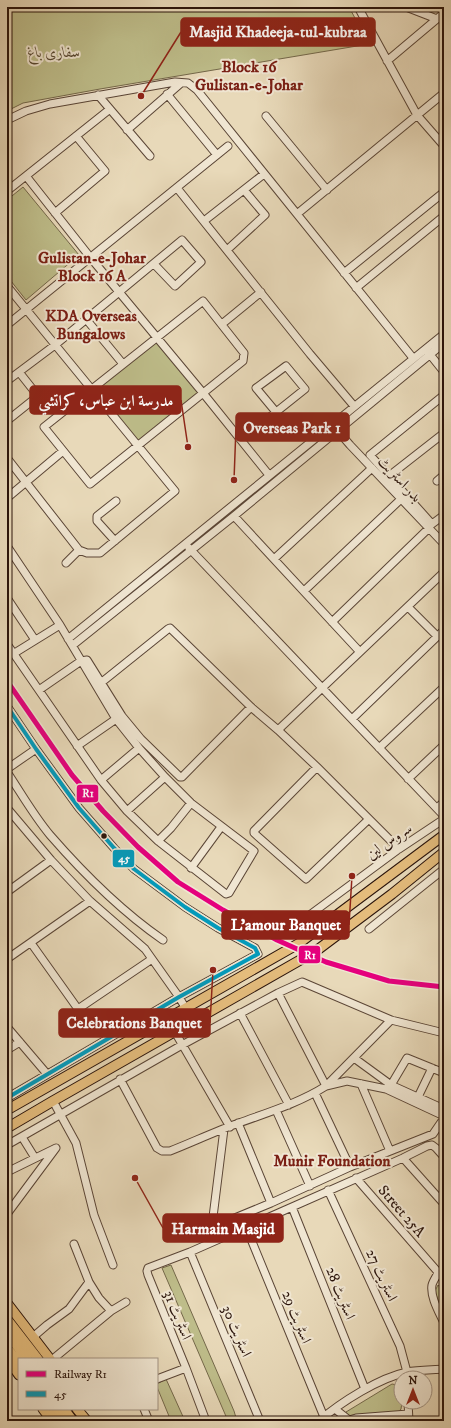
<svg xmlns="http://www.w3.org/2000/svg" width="451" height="1428" font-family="'IM FELL DW Pica',Amiri,serif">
	<rect width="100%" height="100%" fill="#e8d9b9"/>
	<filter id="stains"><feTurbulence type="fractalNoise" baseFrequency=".005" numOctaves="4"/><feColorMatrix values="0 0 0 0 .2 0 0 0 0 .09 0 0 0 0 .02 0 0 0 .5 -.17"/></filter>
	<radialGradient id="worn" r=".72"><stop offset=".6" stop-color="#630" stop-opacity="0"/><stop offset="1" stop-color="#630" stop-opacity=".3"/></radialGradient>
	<path fill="#bebd8a" stroke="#74684a" d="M7,7H349L369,44L100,89L23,103L7,111Z
		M23,187L79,255L26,300L7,276V200Z
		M156,338L203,393L138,445L92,389Z
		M171,1265L234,1411L237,1421H228L162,1268Z
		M438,1285L444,1292V1319L435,1291Z
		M166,1379L185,1421H171L157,1387V1384Z
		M392,1384L397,1385L401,1389V1402H402L401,1409L398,1413L351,1417L346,1414V1412Z"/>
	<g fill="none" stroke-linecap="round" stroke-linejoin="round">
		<defs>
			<path id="minor" d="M358,7L417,115L444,146
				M406,7L437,19
				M387,61L444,13
				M167,94L217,155
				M98,95L150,156
				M266,116L327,190
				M7,120L26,111L50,104L175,82L188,83L197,90L413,358
				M127,130L181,83
				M26,176L90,257L203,393L269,475
				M177,188L310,354L354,406
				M7,191L110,109
				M55,213L105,171L76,136
				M297,214L444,93
				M204,221L264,174
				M227,250L265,215L244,190
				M344,273L444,192
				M7,286L175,491L100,553H87L79,550L66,563
				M356,288L444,216
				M203,301L244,353L243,361L90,484L44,427Z
				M86,319L123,364
				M222,324L261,292
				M7,325L228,146
				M428,352L444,372
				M7,381L55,345L182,240L201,262L175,286L154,264
				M444,395L370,455L432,524L444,515
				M7,418L8,420L38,396L19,372
				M338,431L350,445L444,544
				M241,440L305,389L286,366L256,388L276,412
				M7,458L79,550
				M389,476L444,433
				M437,481L444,475
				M7,498L63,451
				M234,516L360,652
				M115,541L97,521V516L116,501
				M7,546L60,625L116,719L139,748L165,777L191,803L254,851L229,893L226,894L158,841L127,811L101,780L7,644
				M189,548L444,816
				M274,559L372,468
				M304,591L401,499
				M7,598L35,640
				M408,607L437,636
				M332,622L429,528
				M68,639L444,334
				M73,645L234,516L444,343
				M13,654L60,625
				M102,682L168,629L170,628L251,707L278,730L317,767L399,849
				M39,690L81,661L87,660L122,716L141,739L180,777H182L251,707
				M7,706L36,749L79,808L114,848L134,869L185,907L218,928L255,948L258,954L179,997L7,1098
				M352,719L444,630
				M278,730L444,572
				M77,746L116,719
				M379,748L444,687
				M317,767L254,831V833L306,879L369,819
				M7,769L36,749
				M7,772C21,793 34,816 50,835C84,874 121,911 163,940
				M408,779L444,745
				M101,780L139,748
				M7,808L51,860L90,901L145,949L179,997L186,1009
				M437,808L444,802
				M127,811L165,777
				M158,841L171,828L191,803
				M191,868L221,827
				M7,892L51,860
				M292,928L399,849L444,819
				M369,929L444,869
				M31,943L78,1009L152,959
				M7,959L90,901
				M278,993L326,1086
				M240,1013L289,1105
				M7,1027L47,1074
				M175,1032L230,1127
				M7,1050L20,1042
				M354,1058L391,1085L407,1058L444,1073
				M120,1079L157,1148L162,1151H170C193,1142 216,1131 239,1123C269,1112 299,1103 326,1086L391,1020L444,1033
				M361,1084L390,1151
				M391,1085L444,1109
				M326,1086L347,1081L386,1089L444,1116
				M315,1093L350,1167
				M418,1097L432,1068
				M53,1101L76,1143L94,1215L113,1265
				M276,1110L310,1186
				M238,1123L271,1203
				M224,1129L212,1225L213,1227L271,1203L350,1167L433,1134L444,1118
				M22,1137L35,1158
				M7,1145L182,1045L278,993L302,982L391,1020
				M403,1158L444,1204
				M7,1172L56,1148L7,1214
				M356,1178L444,1279
				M328,1190L400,1346L407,1372V1378
				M292,1207L365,1389
				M246,1227L324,1417
				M74,1244L89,1282
				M190,1252L260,1421
				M438,1273C436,1277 433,1281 432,1285C430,1297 439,1312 444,1323
				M111,1311L126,1302
				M33,1337L47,1325L69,1309L89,1282L99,1298L111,1311L53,1359
				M157,1379L186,1368
				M408,1402L409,1421
				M144,1409L149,1421
				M335,1409L349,1420L356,1418L408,1414
				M206,1421L186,1368L148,1275L147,1271L148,1268L190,1252L403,1158L427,1146L432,1145L436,1148L444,1157
				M319,1421C341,1402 379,1378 407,1372C419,1370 432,1370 444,1369"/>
			<path id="major" d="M7,1110L298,944L444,835
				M7,1128L53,1101L316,951L392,894L444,852
				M7,1303L50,1359
				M7,1319L38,1359
				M7,1333L27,1359
				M7,1348L19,1363
				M7,1358L19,1375
				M43,1409L52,1421
				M54,1409L63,1421
				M64,1409L73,1421
				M77,1409L87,1421"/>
		</defs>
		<use href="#minor" stroke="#5a4536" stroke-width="9"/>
		<use href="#major" stroke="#2b140b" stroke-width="11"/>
		<use href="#minor" stroke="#f0e6d2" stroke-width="7"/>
		<use href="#major" stroke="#e4bc7c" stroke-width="9"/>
		<defs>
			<path id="bus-1" d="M7,706L36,749L79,808L114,848L134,869L185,907L218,928L255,948L258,954L179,997L7,1098"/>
		</defs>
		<use href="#bus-1" stroke="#f0e6d2" stroke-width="7"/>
		<use href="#bus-1" stroke="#049aba" stroke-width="4"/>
		<defs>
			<path id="rail-1" d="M7,681L72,775L103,811L138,847L178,882L223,910L277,940L326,962L389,981L444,987"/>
		</defs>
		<use href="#rail-1" stroke="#f0e6d2" stroke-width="8"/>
		<use href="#rail-1" stroke="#e5007d" stroke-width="5"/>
	</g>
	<circle fill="#2b140b" stroke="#f0e6d2" stroke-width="1.5" cx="104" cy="836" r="3.5"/>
	<g text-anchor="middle" stroke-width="4" stroke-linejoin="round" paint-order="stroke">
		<g font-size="15" font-style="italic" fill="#574731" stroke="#f0e6d2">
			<text x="54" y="57">سفاری باغ</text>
		</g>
		<g font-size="15" fill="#2b140b" stroke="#f0e6d2">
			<text transform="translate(400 479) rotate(47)" y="5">بدر اسٹریٹ</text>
			<text transform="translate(389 841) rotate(-35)" y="5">سروس لین</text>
			<text transform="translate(402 1211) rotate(49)" y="5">Street 25A</text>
			<text transform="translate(382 1275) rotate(65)" y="5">اسٹریٹ 27</text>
			<text transform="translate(341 1293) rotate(68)" y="5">اسٹریٹ 28</text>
			<text transform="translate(178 1315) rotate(68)" y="5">اسٹریٹ 31</text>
			<text transform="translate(297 1317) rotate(68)" y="5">اسٹریٹ 29</text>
			<text transform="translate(237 1331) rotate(67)" y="5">اسٹریٹ 30</text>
		</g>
		<g font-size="16" font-weight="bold" fill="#7a1f14" stroke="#f0e6d2">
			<text x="249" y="72">Block 16<tspan x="249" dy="18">Gulistan-e-Johar</tspan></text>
			<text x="92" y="263">Gulistan-e-Johar<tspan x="92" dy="18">Block 16 A</tspan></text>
			<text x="91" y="321">KDA Overseas<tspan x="91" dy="18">Bungalows</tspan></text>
			<text x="332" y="1166">Munir Foundation</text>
		</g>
	</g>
	<path fill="none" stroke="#8f2418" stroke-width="1.5" d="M141 96L181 32M188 447L181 400M234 480L236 427M352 876L349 925M213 970L210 1023M135 1178L163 1228"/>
	<g fill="#8f2418" stroke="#f0e6d2" stroke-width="1.5">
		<circle cx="141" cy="96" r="4"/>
		<circle cx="188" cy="447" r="4"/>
		<circle cx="234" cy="480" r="4"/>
		<circle cx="352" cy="876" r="4"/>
		<circle cx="213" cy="970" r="4"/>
		<circle cx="135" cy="1178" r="4"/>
	</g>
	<g fill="#8f2418" stroke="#8f2418" stroke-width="1.5">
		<rect x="181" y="18" width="194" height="28" rx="4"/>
		<rect x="30" y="386" width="151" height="28" rx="4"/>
		<rect x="236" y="413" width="113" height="28" rx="4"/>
		<rect x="222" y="911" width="127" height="28" rx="4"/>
		<rect x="59" y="1009" width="151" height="28" rx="4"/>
		<rect x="163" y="1214" width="120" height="28" rx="4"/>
	</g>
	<g font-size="16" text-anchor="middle" font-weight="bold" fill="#fff">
		<text x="278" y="37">Masjid Khadeeja-tul-kubraa</text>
		<text x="106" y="406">مدرسة ابن عباس، كراتشي</text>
		<text x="292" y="433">Overseas Park 1</text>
		<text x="286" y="930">L'amour Banquet</text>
		<text x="134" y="1028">Celebrations Banquet</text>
		<text x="223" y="1234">Harmain Masjid</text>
	</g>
	<g stroke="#f0e6d2" stroke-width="1.5">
		<rect x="76" y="784" width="23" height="19" rx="4" fill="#e5007d"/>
		<rect x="112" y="849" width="23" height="19" rx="4" fill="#049aba"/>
		<rect x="298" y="945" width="23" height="19" rx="4" fill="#e5007d"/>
	</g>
	<g font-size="11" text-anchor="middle" font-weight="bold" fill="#fff">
		<text x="88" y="797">R1</text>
		<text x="124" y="862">45</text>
		<text x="310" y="959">R1</text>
	</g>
	<rect width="451" height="1428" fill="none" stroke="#e8d9b9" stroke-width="24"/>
	<rect x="8" y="8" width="435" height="1412" fill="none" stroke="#2b140b" stroke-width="2"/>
	<rect x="12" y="12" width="427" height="1404" fill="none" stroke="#2b140b"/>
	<rect x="18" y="1358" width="140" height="52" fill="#f0e6d2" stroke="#a19282"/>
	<rect x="26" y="1371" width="20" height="6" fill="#e5007d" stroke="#a19282"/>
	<text x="54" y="1378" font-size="12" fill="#2b140b">Railway R1</text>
	<rect x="26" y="1391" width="20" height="6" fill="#049aba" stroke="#a19282"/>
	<text x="54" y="1398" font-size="12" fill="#2b140b">45</text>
	<g transform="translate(413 1390)"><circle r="19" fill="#f0e6d2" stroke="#a19282"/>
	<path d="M0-3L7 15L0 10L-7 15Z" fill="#8f2418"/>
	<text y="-6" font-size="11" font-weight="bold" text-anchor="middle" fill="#2b140b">N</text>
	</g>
	<rect width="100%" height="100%" filter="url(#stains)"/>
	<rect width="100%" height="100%" fill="url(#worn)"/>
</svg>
